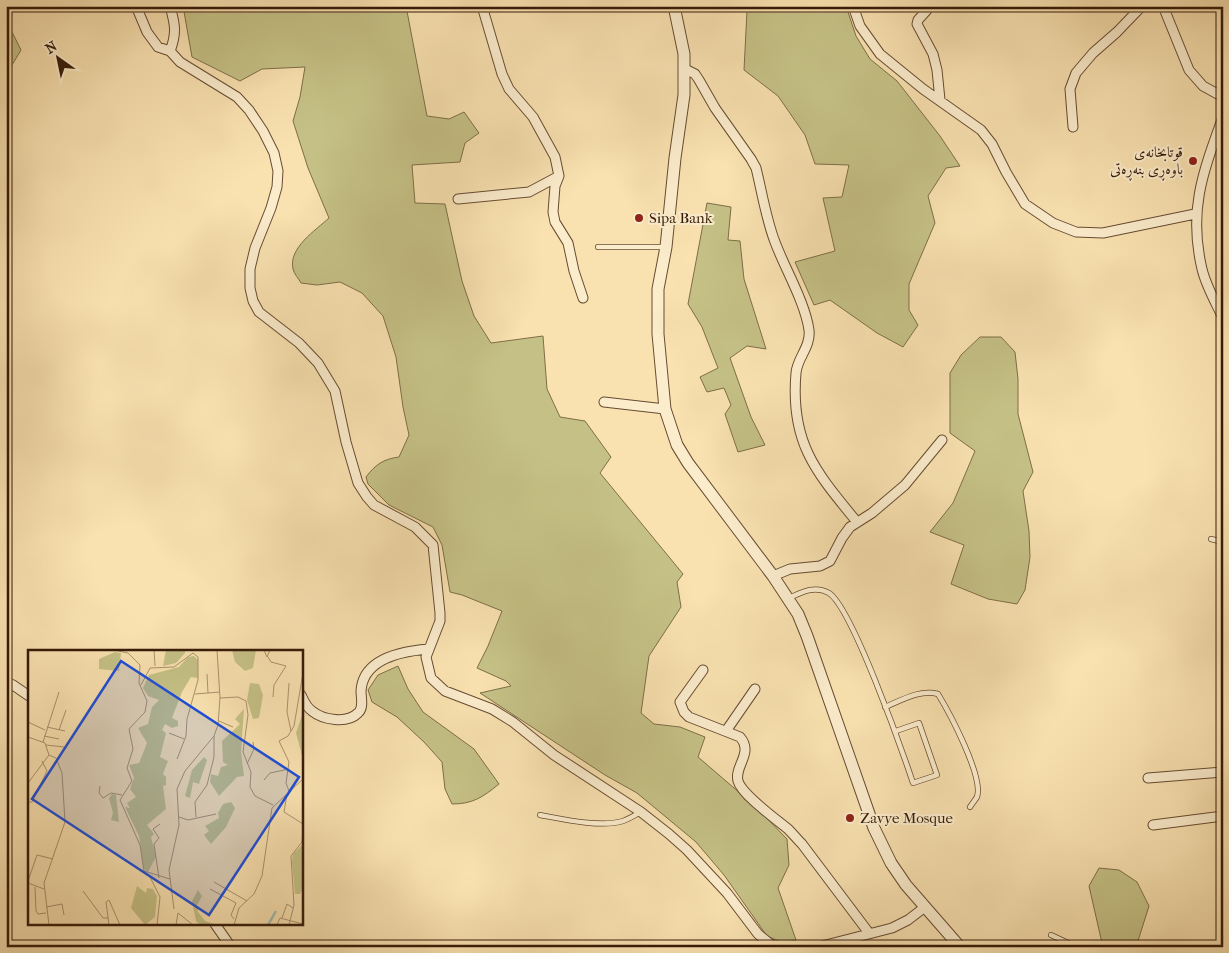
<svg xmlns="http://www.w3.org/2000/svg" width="1229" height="953" font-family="'IM FELL French Canon',Amiri,serif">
	<rect width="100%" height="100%" fill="#f9e1b0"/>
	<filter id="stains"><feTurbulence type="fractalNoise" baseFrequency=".004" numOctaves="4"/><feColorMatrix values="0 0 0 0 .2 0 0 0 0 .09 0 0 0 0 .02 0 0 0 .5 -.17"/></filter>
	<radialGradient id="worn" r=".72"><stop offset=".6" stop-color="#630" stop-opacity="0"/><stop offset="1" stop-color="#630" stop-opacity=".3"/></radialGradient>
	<path fill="#c5c186" stroke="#7e6e47" d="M183,6H406L427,116L449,119L464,112L479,133L465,143L460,162L412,165L415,203L445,204L462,281L474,316L491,343L543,336L547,389L560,417L585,421L611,457L600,473L683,574L677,582L681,607L649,656L641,713L654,724L680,727L705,737L698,757L755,806L787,839L789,865L778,888L796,940L783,943L767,936L724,875L696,842L637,793L605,775L480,693L511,686L506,681L477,668L488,646L502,611L462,595L450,592L442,545L433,527L389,505L368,484L366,477C375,465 383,459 399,457L409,435L403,407L396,357L383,316L362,293L340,282L317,285L301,283C299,279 294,274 293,269C288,248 316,230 329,218L308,168L293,121L300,97L305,67L262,69L240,81L192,57Z
		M751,6H846L856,36L870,59L897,81L940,136L960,166L946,168L928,196L935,223L909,284V310L918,325L903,347L877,333L830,300L814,305L795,262L835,251L823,198L842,197L849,165L815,164L805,135L778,96L744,70L747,11Z
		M6,20L21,50L12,65L6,68Z
		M707,203L731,207L728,240L740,241L744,279L766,349L747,346L730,358L751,417L765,445L738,452L725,414L731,405L724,388L707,392L700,377L718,368L702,327L688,304Z
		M980,337H1001L1015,352L1018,379V414L1033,472L1023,491L1029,531L1030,557L1025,590L1017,604L988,599L951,584L964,545L930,532L953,503L975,451L950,433V373L961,355Z
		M398,666L408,689L423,712L474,749L499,784C483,797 473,804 452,804L445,789L442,762L424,742L397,717L372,702L368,690L378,675Z
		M1099,868L1119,870L1137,882L1149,906L1137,944L1138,947H1104L1102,943L1089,886Z"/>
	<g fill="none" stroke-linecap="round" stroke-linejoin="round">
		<defs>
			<path id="service" d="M598,247H664
				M1211,539L1223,542
				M789,598C802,592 815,585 829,593C852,608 902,750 913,783L937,775L919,723L896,731
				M885,707C902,700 920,689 938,694C949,712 984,777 977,797C975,800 972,804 970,807
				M540,815C562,819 601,828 623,821C629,819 635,815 641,812
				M1051,935L1077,947"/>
			<path id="minor" d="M136,6L147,32L158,47L170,51L180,62L237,97L249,110L263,131L274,153L278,171L277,187L271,208L255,248L250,269V288L253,301L259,312L299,343L318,363L335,391L346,442L358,483L367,497L374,505L415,527L433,545L440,613V621L426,657L431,678L445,691L492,709L513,722L554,755L641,812L669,834L687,850L727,893L758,934L774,947
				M482,6L502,74L509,89L533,117L555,157L559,176L555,186L553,212L555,222L568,243L574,271L583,298
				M853,6L860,26L880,54L923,89L981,130L992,144L1006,172L1025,204L1053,223L1076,232L1103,233L1195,214
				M927,6V10L918,20L917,24L933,54L937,70L940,100
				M1163,6L1189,70L1203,86L1223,97
				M170,51C177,33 175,24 170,6
				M685,69L695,74L699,80L715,108L751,159L756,168C762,192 766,219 775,242C785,269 805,302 809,330C811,347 797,358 796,373C790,442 815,471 857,522
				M1223,117C1203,172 1188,210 1202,269C1206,286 1216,303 1223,318
				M1073,127L1070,89L1076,73L1093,53L1117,32L1142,6
				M458,199L529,192L559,176
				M604,402L665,409
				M773,576L790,569L820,566L830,561L842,538L850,527L872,513L905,485L942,440
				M703,670L680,702L684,712L689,717L740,737C754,753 734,766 738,781C742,795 776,819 788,829C793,834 797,839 802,844L869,933
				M6,682L13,685L29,696
				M301,695C304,701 306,707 312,711C323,720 347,724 358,713C364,708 361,698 361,691C363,658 403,651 429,649
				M726,731L755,689
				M1148,778L1223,772
				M1153,825L1223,816
				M215,924L231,947
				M6,936L8,947
				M818,947L892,928L908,920L925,907"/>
			<path id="tertiary" d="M674,6L684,54V95L675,158L666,247L658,289V334L665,409L677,445L688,463L773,576L798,614L807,636L874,828L891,863L906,885L960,947"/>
		</defs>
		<use href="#service" stroke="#674c32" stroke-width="6"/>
		<use href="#minor" stroke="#674c32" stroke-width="11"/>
		<use href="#tertiary" stroke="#674c32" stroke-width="13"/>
		<use href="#service" stroke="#fbeccc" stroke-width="4.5"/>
		<use href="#minor" stroke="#fbeccc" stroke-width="9"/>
		<use href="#tertiary" stroke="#fbeccc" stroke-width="11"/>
	</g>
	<g fill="#8f2418" stroke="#fbeccc" stroke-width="2">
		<circle cx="1193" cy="161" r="5"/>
		<circle cx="639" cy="218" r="5"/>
		<circle cx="850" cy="818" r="5"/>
	</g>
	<g text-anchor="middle" stroke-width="4" stroke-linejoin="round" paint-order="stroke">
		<g font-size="15" fill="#361b08" stroke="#fbeccc" text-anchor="start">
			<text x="1183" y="157" text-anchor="end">قوتابخانەی<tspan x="1183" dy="17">باوەڕی بنەڕەتی</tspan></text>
			<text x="649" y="223">Sipa Bank</text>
			<text x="860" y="823">Zavye Mosque</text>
		</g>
	</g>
	<g transform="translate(28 650)">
		<rect width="275" height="275" fill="#f9e1b0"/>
		<path d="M138,0H157V3L148,13L135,16ZM204,0H228L225,18L217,21L207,12ZM87,2L93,3L91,21L71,19V9ZM166,6L170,10V28L163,27L154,42L144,68L150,71V76L144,78L137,74L134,80L138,83L132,107L140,111L135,124L138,127V135L135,136L138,159L119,175L126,184L123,187L128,207L120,222L116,219L111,186L97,157L102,158L99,153L108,147L102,139L106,128L101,115L111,113L119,93L110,78L120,74L124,57L131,50L120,46L115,38L121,25L151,17L160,7ZM222,33L231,34L235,45L231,68L225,69L219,50ZM216,59L213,102L216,126L209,127L191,146L182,132L183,124L190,126L193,117L200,115L195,112L194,91L212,74L207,69ZM275,62V109L268,83ZM176,107L179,110L171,134L165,132L162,148L157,146L164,120ZM84,144L88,145L91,172L83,170L85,163L81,148ZM203,152L207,158L198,177L183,194L176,185L181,181L177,176L191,168L190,163L195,154ZM275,194V238L272,244H267L264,212L265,204ZM109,236L118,243L119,238L125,239L129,246L127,267L117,275L103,258ZM170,240L174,246L169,255L170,262L177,271L189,275H172L168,271L164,251Z" fill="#c5c186"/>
		<path fill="none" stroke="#9ebdae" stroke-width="2.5" d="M240,275L248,261"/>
		<path fill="none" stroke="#ab926d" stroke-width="1" d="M86,0L100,3L112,15L111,33L119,51L117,62L101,79L105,99L99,118L104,131L92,150L112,195L116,221L142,229M126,0L127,16M236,0L239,7L242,0M240,7L243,12L258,16L246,35L245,47M179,24L180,43M261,33L259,62L263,81M113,35L122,18L146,17L165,3L170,7V30L159,69L158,86L149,109M167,44L192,42M192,48L210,47L218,51L220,65L215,102L223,122L222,137L227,146L245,155M191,71L205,77M0,72L17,80M19,77L37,81M31,80L38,60M141,83L156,89M16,86L31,89M0,87L17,93L21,105M15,92L31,42M18,95L36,97M219,114L226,99L225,92M236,130L242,123L261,119M0,133L21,105L28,108L34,123L37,172L16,233L21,275M72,136L71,143L75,148L83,143L94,145M261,141L258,133L261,112L251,91L260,86L266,76L275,23M259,144L256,162L275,174M0,152H4L19,121L14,111M151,167L160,170L188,164M168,167L167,152L179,135L186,107V86M121,225L132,247L129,275M131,228L126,194L131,188L125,179L132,174M0,231L9,205L25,209M186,232L219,251M0,233L16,239M7,237L8,261L10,264L18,263M182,239L208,253L203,265L206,269M55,241L75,268H80M18,257L34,254L36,265M146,259L141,220L151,175L149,139L157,121L186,86L190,75L192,48L189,0M254,268L259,254L265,258M81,275L78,252L81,250L92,275M148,275L150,263L165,275M206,275L211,258L226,244L234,226L244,158L275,129M249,275L252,268L275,274M261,275L266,255L263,206L274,192L275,180"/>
		<path fill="#1d4ed8" fill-opacity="0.15" stroke="#1d4ed8" stroke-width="2.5" d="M93,11L271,127L181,265L4,149Z"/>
		<rect width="275" height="275" fill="none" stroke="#361b08" stroke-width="2.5"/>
	</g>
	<rect width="1229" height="953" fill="none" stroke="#f9e1b0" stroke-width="25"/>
	<rect x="8" y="8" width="1214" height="938" fill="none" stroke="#361b08" stroke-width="2.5"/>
	<rect x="12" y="12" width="1204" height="928" fill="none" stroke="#361b08"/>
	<g transform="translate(58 58) rotate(327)" stroke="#fbeccc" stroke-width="4" paint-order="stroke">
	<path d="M0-4L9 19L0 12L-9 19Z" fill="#361b08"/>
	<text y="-8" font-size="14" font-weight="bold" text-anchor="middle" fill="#361b08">N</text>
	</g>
	<rect width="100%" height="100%" filter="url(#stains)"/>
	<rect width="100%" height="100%" fill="url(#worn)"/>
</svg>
